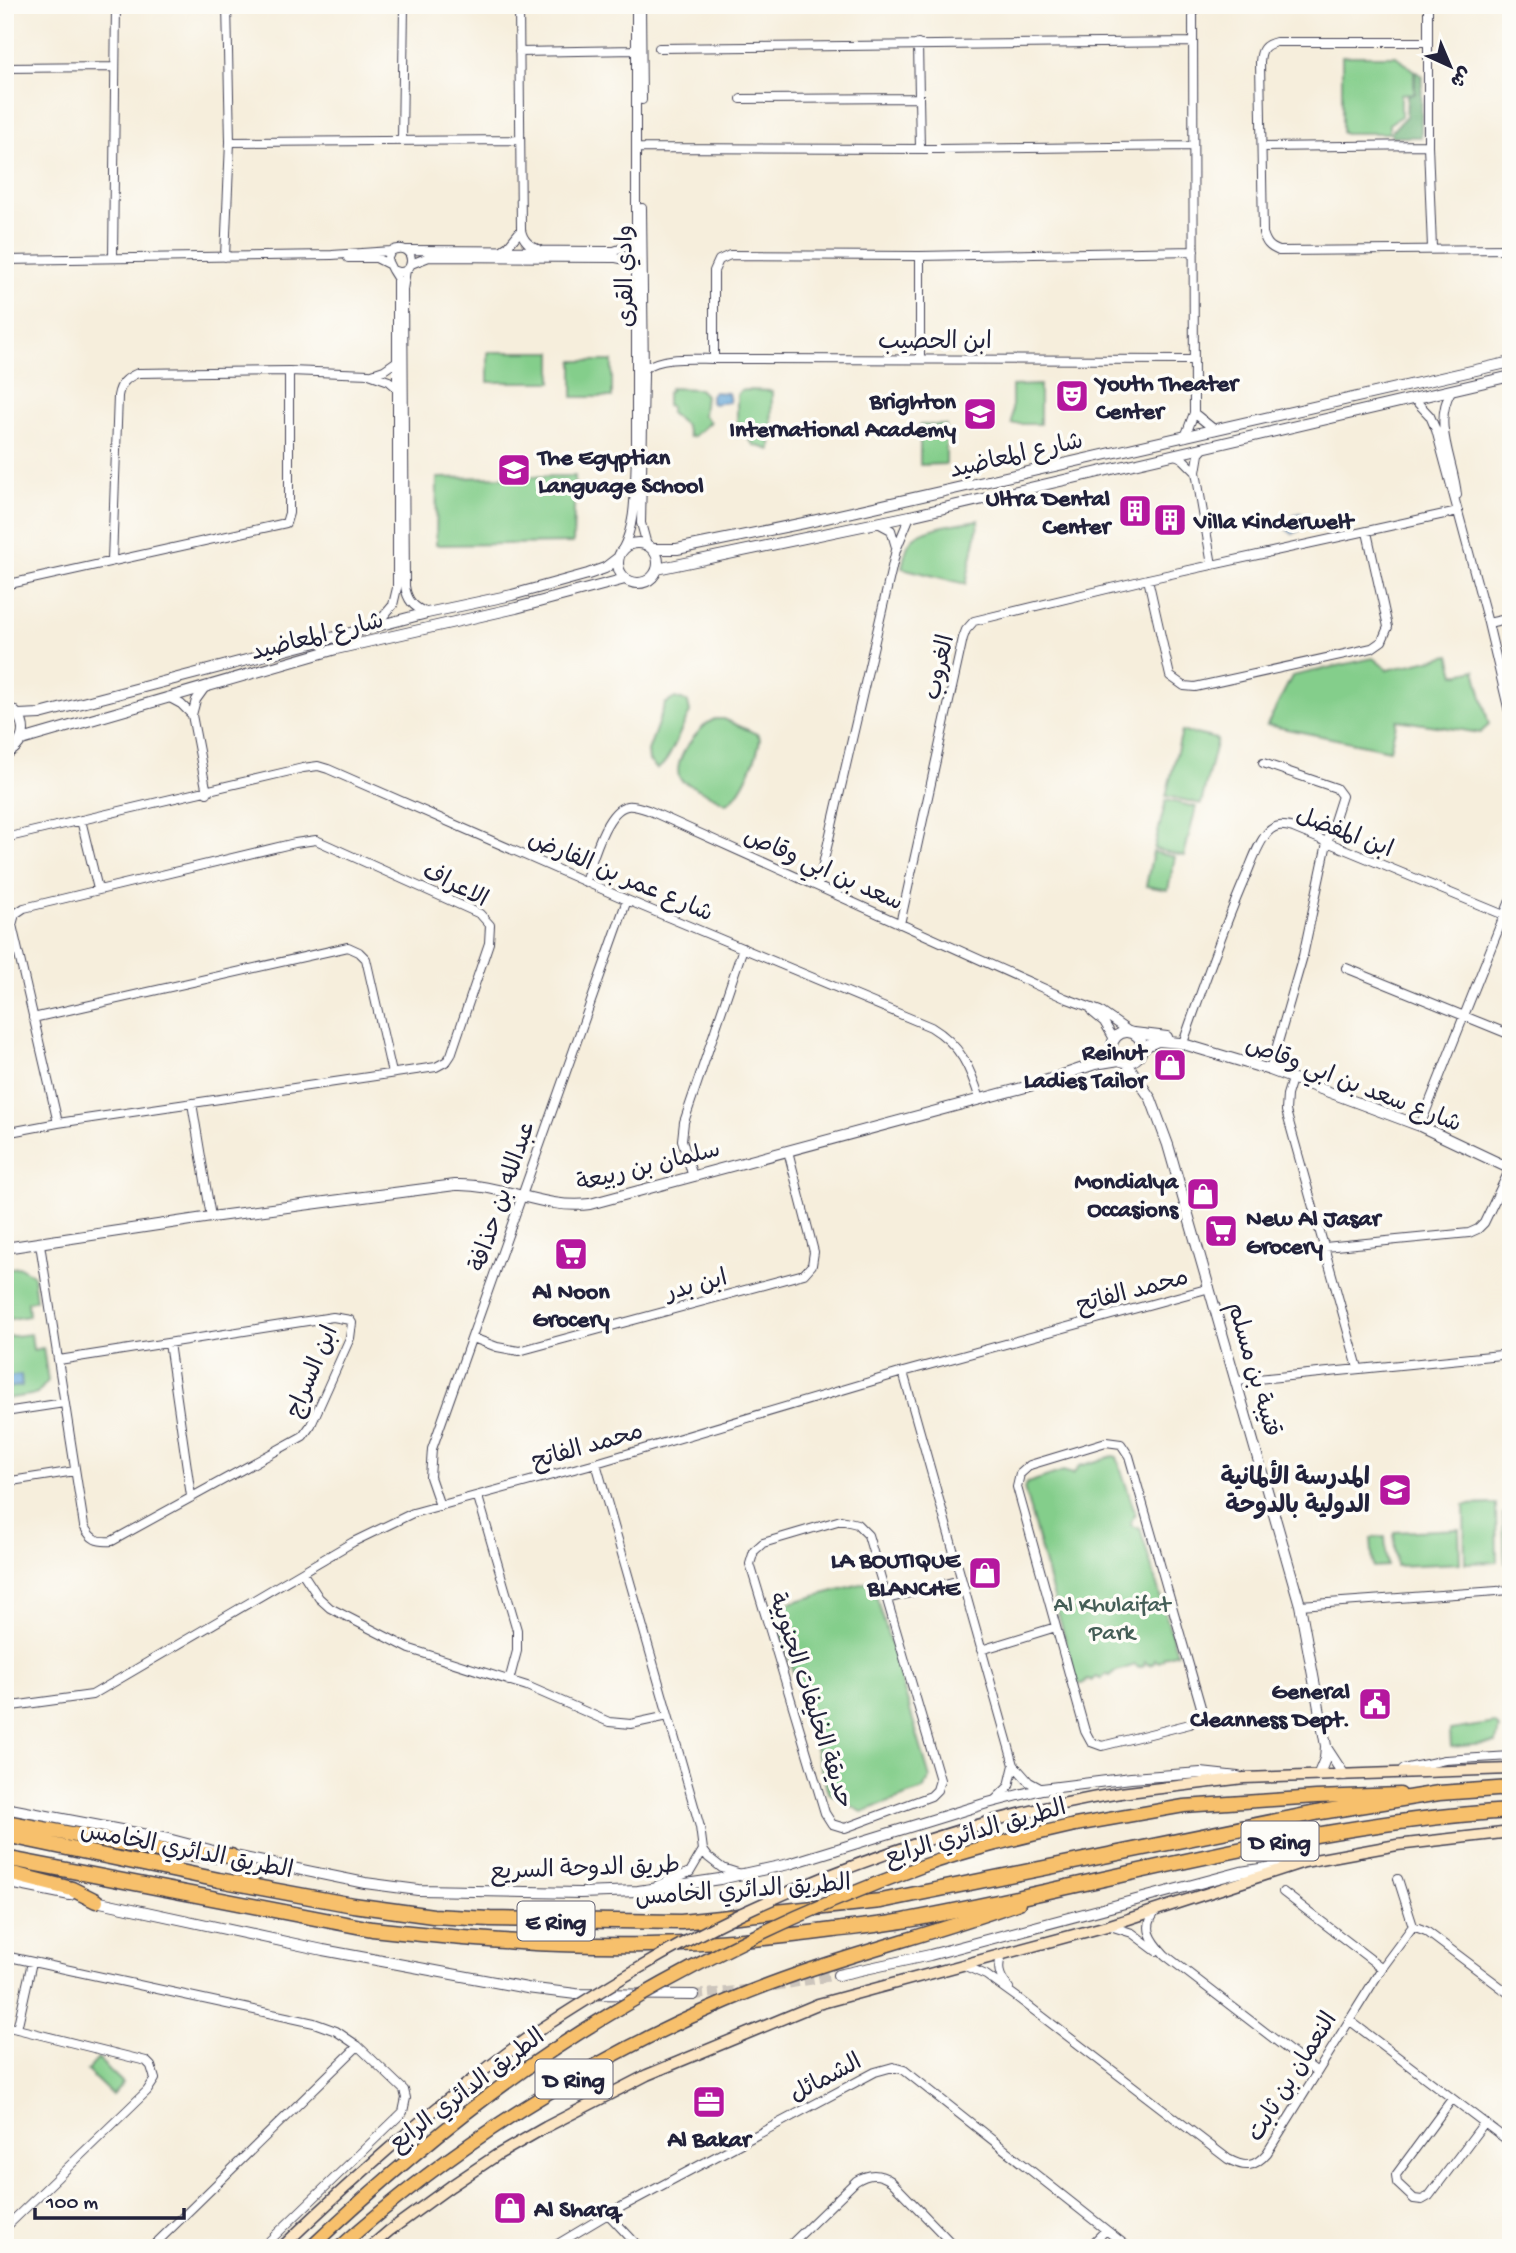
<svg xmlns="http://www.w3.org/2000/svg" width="1516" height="2253" font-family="'Gochi Hand','Playpen Sans Arabic',sans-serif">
	<rect width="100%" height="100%" fill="#fdfcf7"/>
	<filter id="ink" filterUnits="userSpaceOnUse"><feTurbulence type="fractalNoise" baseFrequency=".0143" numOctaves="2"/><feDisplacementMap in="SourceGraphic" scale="14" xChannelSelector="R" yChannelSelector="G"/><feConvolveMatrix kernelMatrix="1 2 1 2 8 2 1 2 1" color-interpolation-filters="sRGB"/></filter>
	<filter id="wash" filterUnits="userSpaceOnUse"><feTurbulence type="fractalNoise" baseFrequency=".00686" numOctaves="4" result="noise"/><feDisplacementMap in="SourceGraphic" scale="28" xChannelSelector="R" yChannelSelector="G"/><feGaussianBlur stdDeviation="1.57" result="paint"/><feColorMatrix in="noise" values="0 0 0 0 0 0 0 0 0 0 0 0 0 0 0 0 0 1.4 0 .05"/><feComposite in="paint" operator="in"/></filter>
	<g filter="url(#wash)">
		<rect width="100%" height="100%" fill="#f6eedc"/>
		<path fill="#84ce8b" stroke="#537863" stroke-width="2" d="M1342,56H1396L1414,71V93L1401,94V116L1389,124V133H1342Z
			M488,352H552V382H488Z
			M573,361H612V397H573Z
			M1040,385V424H1012V386Z
			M670,388L699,389L705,395L703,415L710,422L694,436L689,437L685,425L670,413V406L667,405V392L670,391Z
			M747,390L772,391L771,450L754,445L744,434L736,437L731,434V430L737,423V395L740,391Z
			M920,425H946V464L920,465Z
			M575,476L573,543L436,545L437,478Z
			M979,520L966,584L902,568C904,560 905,549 910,542C920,527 961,523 979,520Z
			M1450,655L1455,675L1475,670L1489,725L1480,733L1397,720L1390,750L1267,725L1292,676L1373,658L1388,670Z
			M675,698L688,702L690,713C680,727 671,763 657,769L649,761L648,751L665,704Z
			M715,719H724L757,734L760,738C759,753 741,798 726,803L682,781C667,766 699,725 715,719Z
			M1182,731L1217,739L1201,804L1166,796Z
			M1166,800L1196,807L1184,856L1154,849Z
			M1153,852L1175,857L1168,890L1146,886Z
			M20,1267L33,1275L36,1300L28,1302L29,1316L5,1320V1269Z
			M31,1334L33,1350L43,1348L48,1381L37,1394L5,1399V1337Z
			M1113,1456L1117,1457L1135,1513L1131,1522L1132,1526L1140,1528L1177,1653L1164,1657L1163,1660L1159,1662L1155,1660L1154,1663L1149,1665L1145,1662L1144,1666L1139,1668L1135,1665L1114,1672L1109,1676L1106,1674L1100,1679L1097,1677L1091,1681L1088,1680L1082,1684L1077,1683L1024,1488L1027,1483L1063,1471L1073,1474L1079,1466Z
			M1496,1504L1497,1562L1465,1563L1464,1505Z
			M1511,1513V1563H1505L1503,1514Z
			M1459,1529L1460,1563L1396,1566L1394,1532Z
			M1385,1537L1387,1566L1373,1567L1371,1538Z
			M872,1581L930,1778L923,1790L862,1812L828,1792L774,1607Z
			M1495,1723L1499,1728L1496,1743L1451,1747L1450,1730Z
			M98,2059L123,2083L112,2095L87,2071Z"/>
		<path fill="#6bb177" stroke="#466a59" stroke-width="2" d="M1415,71L1422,76L1421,137H1392L1391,132L1406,116L1407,94H1415Z"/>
		<path fill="#63a5d7" stroke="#426489" stroke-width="2" d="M714,392L728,393L730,402L713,404L711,402V395Z
			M1300,513L1305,517L1304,522L1300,525L1301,529L1293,534L1286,529L1295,515Z
			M21,1375L22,1386L5,1388V1377Z"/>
	</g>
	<g filter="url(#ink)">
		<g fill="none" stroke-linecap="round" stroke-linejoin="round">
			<path stroke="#ccc5bc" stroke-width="10" stroke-dasharray="10 5" stroke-linecap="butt" d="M774,1986L838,1975
				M694,1995L746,1990"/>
			<defs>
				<path id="minor" d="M519,5L521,230C523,241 530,246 540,250
					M641,5L642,100
					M1428,5V145L1432,248
					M1428,42H1276C1264,45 1261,49 1260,62L1263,233C1266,243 1269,247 1279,251L1511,249
					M918,44L920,149
					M659,48L1193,42
					M519,52L636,50
					M5,68L115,67
					M741,99L919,98
					M402,140L404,5
					M230,142L519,140
					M1263,147L1428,145
					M636,148L936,149L1193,146
					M642,208L644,375L641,523L647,545
					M406,250L614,251L640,242
					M502,250L508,246L521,230
					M113,257L116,5
					M225,257L230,142L227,5
					M348,258H376L388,264
					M5,260L332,255L391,251C417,239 418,281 392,270L387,260L391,251
					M411,264L429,257L616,258L640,263
					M406,270L403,290L405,586C407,600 413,607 427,613
					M714,359V271L719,260L730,255L920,256L1194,251
					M920,359V256
					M372,374L384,370L397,361
					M644,375V369C661,356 693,359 714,359L1193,360
					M1451,391C1432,424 1454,461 1457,495
					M1415,400L1430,416L1436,430L1488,623L1511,720
					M1194,413L1215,430
					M1185,437L1194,413L1193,5
					M1204,448L1199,454L1196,472L1212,565
					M1175,455L1182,458L1196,472
					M878,523L891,530L896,547
					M622,550C637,522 634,489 636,458V5
					M112,561L118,396C120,384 126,378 138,373L289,371L369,374L389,381L396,387
					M1148,579L1170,676L1184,686L1195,687L1372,648L1382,641L1388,627L1367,532
					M5,585L286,523L289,513V371
					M1488,623L1511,618
					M376,625L393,605L397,588V278L392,270
					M206,686L196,700L192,715L207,793
					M168,697L181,704L192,715
					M1263,763L1336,788L1342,796L1327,843L1303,956L1270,1070
					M81,820L98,889
					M5,838L303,768L318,766L328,769L627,900L931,1027C961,1045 970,1068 980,1099
					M585,881C592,863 605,810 627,806C633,805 642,808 648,810L1065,998L1100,1011L1130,1032
					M818,886L896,550L910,516
					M900,924L963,638L966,630L974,621L1148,579L1458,511
					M1346,968L1511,1035
					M1092,1012L1104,1022L1114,1039
					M33,1018L348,947L359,952L366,959L392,1073
					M1183,1043C1203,987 1222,930 1246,876C1252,862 1258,843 1268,832C1276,824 1283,825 1293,828L1504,915
					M1292,1079L1287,1095L1286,1111L1358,1368
					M192,1103L211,1217
					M1420,1126L1511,898
					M5,1133L58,1123L436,1067L447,1061L451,1055L489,943L490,925L480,914L316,840L295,843L24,908L15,914L12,925L58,1123
					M693,1177L682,1140L684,1122L743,948
					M40,1244L84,1526C91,1540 97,1542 112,1541L303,1436L311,1425L350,1338L352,1323L350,1320L333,1317L59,1360
					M1325,1247L1469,1233L1478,1229L1484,1223L1510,1169
					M473,1338L497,1347L519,1351L804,1274L812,1265L814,1252L788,1151
					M169,1343L191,1496
					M903,1372L1014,1765L1029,1782L1042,1789
					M1238,1381L1511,1354
					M5,1412L64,1403
					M1106,1442L1121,1444L1129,1456L1201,1707L1195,1720L1190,1724L1102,1746L1091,1742L1085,1731L1017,1487L1020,1474L1030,1465Z
					M596,1463L700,1827L703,1850L708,1857L722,1868L741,1874
					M5,1482L75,1471
					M478,1497L517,1630V1651L509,1681
					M440,1506L430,1477L432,1449L627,900
					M841,1520L857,1524L868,1535L940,1780L937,1790L931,1796L845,1828L832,1824L825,1813L750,1564L754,1551L763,1543Z
					M302,1572L319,1598L330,1608L410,1649L527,1686L609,1722L631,1724L668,1716
					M887,1599L960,1580
					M1300,1605L1511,1590
					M981,1650L1056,1627
					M5,1707L92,1695L353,1542L413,1513L596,1463L903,1372L1210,1288
					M1403,1769L1445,1760L1511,1756
					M995,1800L1009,1786L1014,1765
					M1398,1879L1413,1926
					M658,1885L690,1872L703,1850
					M1283,1892L1382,1968
					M1157,1910C1141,1927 1152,1941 1165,1955L1317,2072
					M1110,1926L1132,1933L1156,1951
					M1003,1953C996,1967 999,1977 1009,1988
					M5,1956L314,2023L336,2031L358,2046L151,2248
					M963,1965L986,1975L1018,1998L1228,2159C1245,2168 1254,2168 1267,2153L1382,1968L1413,1926L1426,1931L1511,1995
					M1349,2020L1511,2143
					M5,2026L146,2061L151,2066L155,2079L147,2091L5,2228
					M17,2029L32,1962
					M1452,2099L1396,2175L1397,2183L1414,2199L1422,2200L1429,2196L1484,2123
					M608,2214L640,2248
					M262,2248L403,2112L406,2098L404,2090L358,2046
					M551,2248L608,2214L875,2072L893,2067L904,2070L1129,2248
					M787,2248L856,2181C869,2173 879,2173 891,2181L956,2248
					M1088,2248L1106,2230"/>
				<path id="tertiary" d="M618 563a20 20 0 1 1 40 0a20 20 0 1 1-40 0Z
					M652,549H677L804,523L1511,362
					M657,569L910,516L1511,376
					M5,706C29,716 29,744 5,754
					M19,715L40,714L427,613L512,595L588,574L605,568L618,558
					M22,740L336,649L516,608L625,579
					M1112 1047a15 15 0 1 1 30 0a15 15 0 1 1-30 0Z
					M1134,1033L1167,1037
					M1142,1048L1158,1041L1180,1043L1270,1070L1420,1126L1511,1169
					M1126,1062L1151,1099L1168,1145L1300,1605L1326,1746L1325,1759L1318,1776
					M5,1248L211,1217L455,1185C501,1183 543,1210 590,1204L1033,1085L1095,1064L1119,1060
					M1327,1749L1344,1775
					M5,1808L168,1839L210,1850
					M225,1854L365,1883L418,1890L580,1893L638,1891L720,1879L789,1864L984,1804L1042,1789L1131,1778L1201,1773L1238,1777
					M5,1882L70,1895
					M91,1900L323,1950L527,1988L576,1994L694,1995
					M838,1975L930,1955L1241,1872L1286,1865"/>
				<path id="secondary" d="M1120,1793L1244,1778L1511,1769
					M281,2248C362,2170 439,2102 530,2036
					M369,2248L389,2231L451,2186L497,2155L546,2127L647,2075L818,2004L1107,1926L1304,1862L1397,1845L1511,1832"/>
				<path id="primary" d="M1075,1825L1184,1806L1316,1797L1400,1794
					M310,2248C386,2176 466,2108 553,2050
					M339,2248C451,2147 587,2060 727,2001C822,1960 923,1938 1019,1903"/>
				<path id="motorway" d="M5,1822L169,1852L231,1856
					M5,1835L219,1880L353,1905L433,1916L490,1919L681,1922L881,1901L1321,1812L1439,1793L1511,1788
					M5,1858L372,1929C464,1939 557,1947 649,1945C711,1944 773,1938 834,1930C858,1927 884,1925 908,1920C1109,1883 1306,1823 1511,1811
					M5,1872L72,1889L96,1901"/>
			</defs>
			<use href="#minor" stroke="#424153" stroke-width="10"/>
			<use href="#tertiary" stroke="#424153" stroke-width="12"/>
			<use href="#secondary" stroke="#424153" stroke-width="13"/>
			<use href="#primary" stroke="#424153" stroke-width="15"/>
			<use href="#motorway" stroke="#424153" stroke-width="17"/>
			<use href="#minor" stroke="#fff" stroke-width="8"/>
			<use href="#tertiary" stroke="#fff" stroke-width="10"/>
			<use href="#secondary" stroke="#fce6c4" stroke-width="10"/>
			<use href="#primary" stroke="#f7c06c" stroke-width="12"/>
			<use href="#motorway" stroke="#f7c06c" stroke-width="14"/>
			<defs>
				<path id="secondary-bridge" d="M530,2036C598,1992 668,1948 742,1913C862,1857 989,1815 1120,1793"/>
				<path id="primary-bridge" d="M553,2050C668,1974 791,1914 920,1867C970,1849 1023,1837 1075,1825"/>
			</defs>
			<use href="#secondary-bridge" stroke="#424153" stroke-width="13" stroke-linecap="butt"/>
			<use href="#primary-bridge" stroke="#424153" stroke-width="15" stroke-linecap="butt"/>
			<use href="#secondary-bridge" stroke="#fce6c4" stroke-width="10"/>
			<use href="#primary-bridge" stroke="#f7c06c" stroke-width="12"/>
		</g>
	</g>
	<defs>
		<symbol id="theatre-square" viewBox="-11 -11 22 22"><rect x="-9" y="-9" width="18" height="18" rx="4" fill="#b5179e" stroke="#fdfcf7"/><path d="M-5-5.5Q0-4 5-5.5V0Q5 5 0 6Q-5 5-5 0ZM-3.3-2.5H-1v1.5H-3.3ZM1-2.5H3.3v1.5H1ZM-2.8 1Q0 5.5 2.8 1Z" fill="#fff"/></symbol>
		<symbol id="school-square" viewBox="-11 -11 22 22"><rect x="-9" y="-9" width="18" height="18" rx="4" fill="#b5179e" stroke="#fdfcf7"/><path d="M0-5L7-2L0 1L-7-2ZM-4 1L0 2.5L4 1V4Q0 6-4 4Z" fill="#fff"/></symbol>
		<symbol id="building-square" viewBox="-11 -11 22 22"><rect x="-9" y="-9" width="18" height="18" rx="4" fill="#b5179e" stroke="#fdfcf7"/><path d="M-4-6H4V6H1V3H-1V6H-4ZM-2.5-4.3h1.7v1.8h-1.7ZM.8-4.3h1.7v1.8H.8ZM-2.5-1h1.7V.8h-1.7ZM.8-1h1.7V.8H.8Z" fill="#fff"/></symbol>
		<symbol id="shop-square" viewBox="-11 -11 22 22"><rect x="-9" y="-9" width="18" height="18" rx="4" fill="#b5179e" stroke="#fdfcf7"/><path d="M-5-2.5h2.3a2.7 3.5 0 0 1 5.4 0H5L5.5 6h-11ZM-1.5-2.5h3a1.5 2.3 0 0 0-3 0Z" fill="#fff"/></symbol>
		<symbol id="supermarket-square" viewBox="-11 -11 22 22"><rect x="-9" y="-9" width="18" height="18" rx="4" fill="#b5179e" stroke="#fdfcf7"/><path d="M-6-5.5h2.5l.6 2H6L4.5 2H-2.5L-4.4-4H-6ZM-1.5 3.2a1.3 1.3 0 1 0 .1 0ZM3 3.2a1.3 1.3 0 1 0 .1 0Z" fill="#fff"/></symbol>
		<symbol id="civic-square" viewBox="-11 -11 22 22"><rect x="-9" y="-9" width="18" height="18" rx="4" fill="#b5179e" stroke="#fdfcf7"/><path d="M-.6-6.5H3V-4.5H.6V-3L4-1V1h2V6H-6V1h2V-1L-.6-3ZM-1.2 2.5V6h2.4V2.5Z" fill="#fff"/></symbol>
		<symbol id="office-square" viewBox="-11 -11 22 22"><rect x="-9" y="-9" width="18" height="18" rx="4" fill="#b5179e" stroke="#fdfcf7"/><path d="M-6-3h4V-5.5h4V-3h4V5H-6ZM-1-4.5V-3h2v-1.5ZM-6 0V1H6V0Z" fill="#fff"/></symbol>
	</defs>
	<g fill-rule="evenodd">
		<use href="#theatre-square" x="1053" y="377" width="38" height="38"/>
		<use href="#school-square" x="961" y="395" width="38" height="38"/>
		<use href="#school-square" x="495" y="451" width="38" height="38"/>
		<use href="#building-square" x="1116" y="492" width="38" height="38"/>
		<use href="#building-square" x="1151" y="501" width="38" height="38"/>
		<use href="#shop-square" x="1151" y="1046" width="38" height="38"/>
		<use href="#shop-square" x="1184" y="1175" width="38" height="38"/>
		<use href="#supermarket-square" x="1202" y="1212" width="38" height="38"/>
		<use href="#supermarket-square" x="552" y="1235" width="38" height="38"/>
		<use href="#school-square" x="1376" y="1471" width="38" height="38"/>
		<use href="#shop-square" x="966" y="1554" width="38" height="38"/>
		<use href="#civic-square" x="1356" y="1685" width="38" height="38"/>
		<use href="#office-square" x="690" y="2083" width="38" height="38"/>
		<use href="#shop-square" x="491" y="2189" width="38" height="38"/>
	</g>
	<g text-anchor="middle" stroke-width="7" stroke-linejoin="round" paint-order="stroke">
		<g fill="#fdfcf7" stroke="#646373" stroke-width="2">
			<rect x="1241.5" y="1821.5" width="77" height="39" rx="5"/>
			<rect x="517.5" y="1901.5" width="77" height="39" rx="5"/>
			<rect x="535.5" y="2059.5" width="77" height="39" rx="5"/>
		</g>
		<g font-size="23" font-weight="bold" fill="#22223b">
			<text x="1280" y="1849">D Ring</text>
			<text x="556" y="1929">E Ring</text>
			<text x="574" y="2087">D Ring</text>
		</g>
		<g font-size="24" fill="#22223b" stroke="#fdfcf7">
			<text transform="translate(624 276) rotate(-91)" y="8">وادي القرى</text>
			<text x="935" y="348">ابن الحصيب</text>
			<text transform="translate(1016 454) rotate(-13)" y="8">شارع المعاضيد</text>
			<text transform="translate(317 635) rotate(-14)" y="8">شارع المعاضيد</text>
			<text transform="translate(938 667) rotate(-77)" y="8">الغروب</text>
			<text transform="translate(1345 831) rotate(21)" y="8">ابن المفضل</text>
			<text transform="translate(824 868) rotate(24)" y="8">سعد بن ابي وقاص</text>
			<text transform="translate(621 875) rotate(23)" y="8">شارع عمر بن الفارض</text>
			<text transform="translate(456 884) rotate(27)" y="8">الاعراف</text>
			<text transform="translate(1354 1083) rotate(21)" y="8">شارع سعد بن ابي وقاص</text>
			<text transform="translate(648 1165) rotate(-14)" y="8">سلمان بن ربيعة</text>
			<text transform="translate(501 1196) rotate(-71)" y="8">عبدالله بن حذافة</text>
			<text transform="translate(696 1284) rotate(-15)" y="8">ابن بدر</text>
			<text transform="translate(1132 1290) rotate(-15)" y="8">محمد الفاتح</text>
			<text transform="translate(1255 1369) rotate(74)" y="8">قتيبة بن مسلم</text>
			<text transform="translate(311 1371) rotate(-67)" y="8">ابن السراج</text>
			<text transform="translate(587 1445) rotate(-16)" y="8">محمد الفاتح</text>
			<text transform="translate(812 1700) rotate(72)" y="8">حديقة الخليفات الجنوبية</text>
			<text transform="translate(975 1831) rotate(-16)" y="8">الطريق الدائري الرابع</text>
			<text transform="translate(187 1849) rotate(11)" y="8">الطريق الدائري الخامس</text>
			<text transform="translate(585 1867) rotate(-2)" y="8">طريق الدوحة السريع</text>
			<text transform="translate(743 1889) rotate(-4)" y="8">الطريق الدائري الخامس</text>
			<text transform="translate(1291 2076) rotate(-58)" y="8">النعمان بن ثابت</text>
			<text transform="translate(825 2077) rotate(-28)" y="8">الشمائل</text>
			<text transform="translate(466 2089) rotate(-37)" y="8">الطريق الدائري الرابع</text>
		</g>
		<g font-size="24" font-weight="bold" fill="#22223b" stroke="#fdfcf7" text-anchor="end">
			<text x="1096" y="390" text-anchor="start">Youth Theater<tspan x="1096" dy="28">Center</tspan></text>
			<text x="956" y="408">Brighton<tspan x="956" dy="28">International Academy</tspan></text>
			<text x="538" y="464" text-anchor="start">The Egyptian<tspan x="538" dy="28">Language School</tspan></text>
			<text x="1110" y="505">Ultra Dental<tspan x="1110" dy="28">Center</tspan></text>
			<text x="1194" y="528" text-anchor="start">Villa Kinderwelt</text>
			<text x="1146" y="1059">Reihut<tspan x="1146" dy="28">Ladies Tailor</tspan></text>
			<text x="1178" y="1188">Mondialya<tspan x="1178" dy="28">Occasions</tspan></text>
			<text x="1246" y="1225" text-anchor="start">New Al Jasar<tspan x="1246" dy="28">Grocery</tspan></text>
			<text x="571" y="1298" text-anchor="middle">Al Noon<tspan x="571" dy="28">Grocery</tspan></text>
			<text x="1370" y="1484">المدرسة الألمانية<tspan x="1370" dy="28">الدولية بالدوحة</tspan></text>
			<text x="960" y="1567">LA BOUTIQUE<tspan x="960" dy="28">BLANCHE</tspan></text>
			<text x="1350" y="1698">General<tspan x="1350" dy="28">Cleanness Dept.</tspan></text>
			<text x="709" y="2146" text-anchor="middle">Al Bakar</text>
			<text x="534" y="2216" text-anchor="start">Al Sharq</text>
		</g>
		<g font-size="24" fill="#445e57" stroke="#fdfcf7">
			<text x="1112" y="1611">Al Khulaifat<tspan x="1112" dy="28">Park</tspan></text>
		</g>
	</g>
	<rect width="1516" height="2253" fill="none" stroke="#fdfcf7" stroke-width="28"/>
	<g transform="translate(1450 66) rotate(136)" stroke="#fdfcf7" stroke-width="5" paint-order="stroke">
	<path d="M0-5L12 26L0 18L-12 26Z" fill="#22223b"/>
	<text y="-10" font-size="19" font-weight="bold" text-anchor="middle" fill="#22223b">ش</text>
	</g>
	<path d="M35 2208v10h149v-10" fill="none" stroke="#22223b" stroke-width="3.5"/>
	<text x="46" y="2208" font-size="21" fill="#22223b" stroke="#fdfcf7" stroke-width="5" paint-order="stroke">100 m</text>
</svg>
